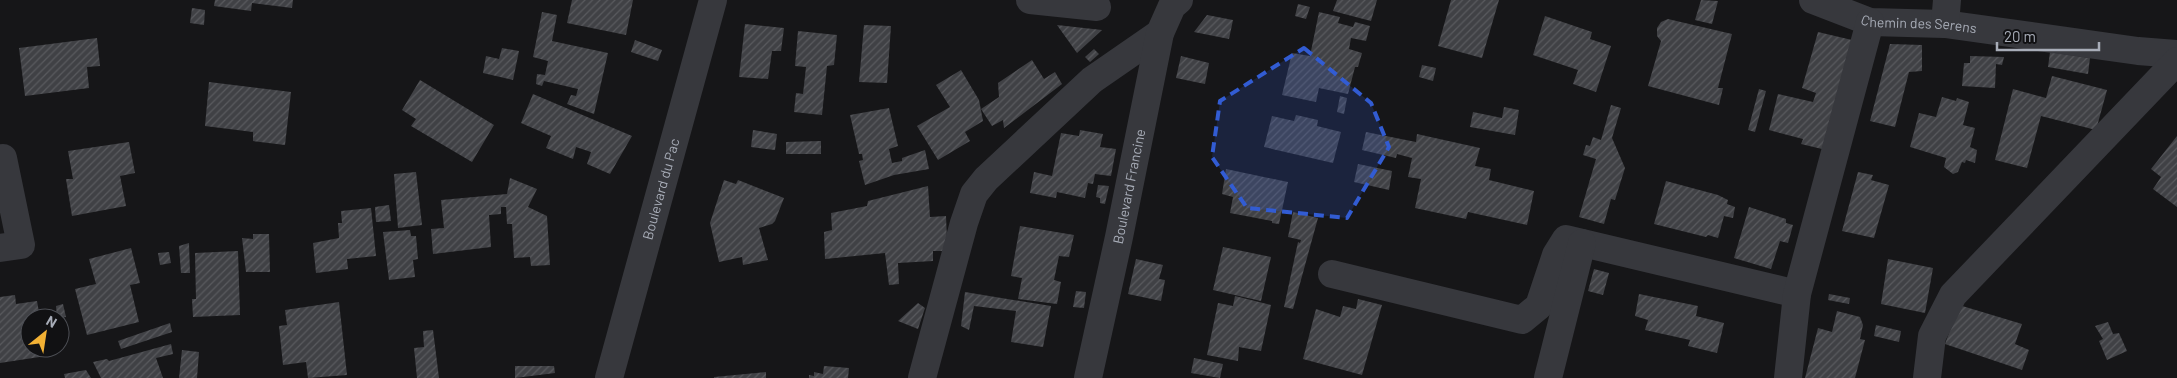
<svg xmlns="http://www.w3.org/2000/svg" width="2177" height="378" font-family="Barlow,sans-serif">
	<defs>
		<pattern id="building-hatch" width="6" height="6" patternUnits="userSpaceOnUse" patternTransform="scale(1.25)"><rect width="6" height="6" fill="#404145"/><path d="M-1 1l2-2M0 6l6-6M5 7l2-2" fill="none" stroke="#595a5e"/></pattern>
	</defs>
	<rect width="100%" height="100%" fill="#161618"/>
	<path fill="url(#building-hatch)" d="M215,0H293L292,8L252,3L251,11L214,6Z
		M572,0H633L626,35L567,23Z
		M1337,0H1377L1371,21L1333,11Z
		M1451,0H1499L1482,58L1438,46Z
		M1701,0L1718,1L1712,24L1695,20Z
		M1298,4L1310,7L1306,19L1295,16Z
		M192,8L205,10L204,25L190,23Z
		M542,12L557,15L552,41L608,53L594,114L567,104L571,95L576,96L578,89L544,81L542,86L536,84L537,74L545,75L548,61L533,57Z
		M1319,12L1340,17L1338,23L1353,27L1355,22L1370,26L1366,41L1351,38L1349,49L1362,53L1358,67H1355L1348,94L1319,88L1316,102L1282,95L1292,53L1310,56Z
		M1207,15L1233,20L1229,39L1194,32Z
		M1545,16L1592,32L1590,39L1611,46L1596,92L1573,84L1578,70L1533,55Z
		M1668,19L1732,34L1718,88H1723L1719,105L1648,86L1661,41L1657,36V28L1661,22Z
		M745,24L784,28L781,51H772L768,79L739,77Z
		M864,25L891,26L887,83L859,82Z
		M1057,25L1102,30L1077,53Z
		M798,31L837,35L834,65L827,66L822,115L794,112L796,93L803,94L806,67L795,66Z
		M1818,32L1852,40L1822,149L1801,144L1803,139L1769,130L1778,94L1813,102L1816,93L1802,88Z
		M97,38L100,66L87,67L89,88L25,96L19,48Z
		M635,40L662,50L658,61L631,52Z
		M1890,44L1922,45V71L1909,72L1895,127L1870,121Z
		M502,48L519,51L513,80L483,73L486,56L499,59Z
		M1094,49L1099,54L1090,62L1085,57Z
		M2050,52L2090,58L2088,74L2048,67Z
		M1181,56L1209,63L1205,84L1176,78Z
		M1970,56L2004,57L2002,65L1996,64L1995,88L1962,86L1964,63H1970Z
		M1032,60L1044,79L1055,72L1062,84L1004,128L1003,120L992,126L981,109L999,97L998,83Z
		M1422,65L1436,68L1433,81L1419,77Z
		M961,70L979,100L983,121L965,132L970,141L938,160L917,126L950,107L936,85Z
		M2052,76L2107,90L2096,130L2041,116L2027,168L1995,160L2013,89L2046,98Z
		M420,80L494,125L472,162L411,126L416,119L402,110Z
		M209,82L291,92L285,145L253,141V132L205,126Z
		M1759,89L1766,91L1755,132L1748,130Z
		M533,94L632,136L610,174L587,164L591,152L576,147L573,159L546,148L551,136L521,123Z
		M1340,96L1347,98L1344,114L1337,112Z
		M1942,97L1956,101L1957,98L1969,102L1963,125L1975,128L1970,147L1977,150L1975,163L1966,160L1965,163L1962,162L1958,172L1953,174L1944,167L1946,158L1910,147L1919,113L1936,117Z
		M1611,105L1621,108L1612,138L1625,168L1615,200L1611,199L1604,224L1579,217L1596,159L1583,155L1586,145L1590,146L1593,137L1601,140Z
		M1504,107L1519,110L1515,135L1470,127L1473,112L1502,118Z
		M889,108L898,146L889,149L892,163L902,161V158L925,150L929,169L894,175L865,185L859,161L863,160L862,154H859L850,115Z
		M1296,115L1318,120L1317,126L1341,132L1333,163L1264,147L1272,116L1294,121Z
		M753,130L777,134L775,150L751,147Z
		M1080,130L1103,134L1100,147L1116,149L1111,176L1095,174L1093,184L1088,183L1085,198L1057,192L1056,198L1030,193L1034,172L1052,176L1061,133L1079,136Z
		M1366,132L1416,142L1417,134L1480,148L1475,166L1491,169L1489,180L1534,191L1527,225L1468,212L1466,219L1415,208L1421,179L1408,177L1412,158L1397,154L1396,158L1362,150Z
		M2177,136V207L2153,189L2161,177L2151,169Z
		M821,141V154H786V142Z
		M129,142L135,173L120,176L126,206L72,216L66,179H73L68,151Z
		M1358,164L1392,171L1389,190L1354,182Z
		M1226,169L1288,182L1279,224L1272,223V221L1230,213L1233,197L1222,194Z
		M416,172L422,225L398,228L394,174Z
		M1858,172L1873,175L1871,180L1889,185L1874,238L1842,231Z
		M510,178L537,189L528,207L547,216L550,265L531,266L530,257L514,258L512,224H507L506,207H501V214L489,215L491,247L433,254L431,229L444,228L441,200L507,194Z
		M724,180L736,184L738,180L784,198L775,221L772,224L759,228L768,260L743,265L742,257L719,262L710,223Z
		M1666,181L1718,195L1728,200L1727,204L1735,207L1733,218L1724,216L1718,238L1708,235L1706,237L1654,224Z
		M1098,185L1109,186L1105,204L1100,203V198L1096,197Z
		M928,186L930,217L946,216L947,240L945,251H933V261L898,263L899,284L889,285L885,253L825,259L824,232L832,230L831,213L867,206L868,201Z
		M389,205L391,221L376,222L375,207Z
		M1749,207L1786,219V223L1793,225L1788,243L1780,241L1771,269L1734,258Z
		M371,208L376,256L347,259L348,269L316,273L313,243L339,238L338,223H342L341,211Z
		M1293,212L1318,218L1293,309L1284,307L1298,242L1300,243L1301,240L1288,237Z
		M1020,226L1074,235L1069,257L1059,256L1054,280L1061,282L1057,304L1018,299L1022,278L1011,276Z
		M410,230L411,236H416L418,259L413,260L415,277L389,280L383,232Z
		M253,234H269L270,272H246L242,238L253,239Z
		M189,243L190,273H181L179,246Z
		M1223,247L1271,257L1261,301L1213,290Z
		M131,248L140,283L130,285L139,322L87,335L75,289L96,284L89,259Z
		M238,251L240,315L193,317L192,299H196L195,253Z
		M169,252L171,263L160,265L158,253Z
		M1136,259L1163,265L1159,279L1165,280L1161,301L1128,294Z
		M1888,259L1933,268L1925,313L1881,304Z
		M1594,269L1609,273L1603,295L1588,291Z
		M1076,291L1086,292L1084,308L1073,307Z
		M965,292L1051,306L1043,347L1011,342L1016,311L974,306L969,330L961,326Z
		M1639,294L1698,306L1696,316L1724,323L1717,353L1688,346L1690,340L1645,330L1648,320L1635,316Z
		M1829,294L1850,298L1849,304L1828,300Z
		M15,295L16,304L37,301L40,318H30V348H45L46,356L0,363V297Z
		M1235,296L1271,305L1261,351L1239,347L1238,361L1207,355L1218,303L1233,306Z
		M1358,299L1382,305L1362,375L1303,359L1316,309L1340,317L1343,306L1356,309Z
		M339,302L347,375L308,378L306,362L283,365L279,326L287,325L285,310Z
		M918,303L925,308L918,329L898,321Z
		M63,304L66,317L57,318L56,306Z
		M1959,305L2022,324L2015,344L2029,350L2022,370L1945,344Z
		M1837,311L1860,317L1863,325L1860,339L1865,340L1855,378H1805L1818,328L1832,332Z
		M2108,322L2113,334L2119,333L2127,351L2107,360L2099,341L2103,339L2095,326Z
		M170,323L172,332L121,349L118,341Z
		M1876,325L1901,331L1899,342L1874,336Z
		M433,330L439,378H417L414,348L424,347L423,331Z
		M171,344L173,354L156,358L163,378H101L93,362L107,359L109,361Z
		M182,350L199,352L197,378H179Z
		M1194,358L1223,364L1220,378L1191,373Z
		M515,366H554L555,373L515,378Z
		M824,366L849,368L848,378H809V375L814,376V372L823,374Z
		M86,370L91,378H65L64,374Z
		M766,372V378H714V377Z"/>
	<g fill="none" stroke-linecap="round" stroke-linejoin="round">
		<g stroke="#37383d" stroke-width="28">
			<path d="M1030,0L1097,7"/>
			<path id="s1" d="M1813,0L1870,22L1945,24L2138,51L2177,54"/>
			<path d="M1945,24L1947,0"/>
			<path d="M0,248L21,245L3,158"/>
			<path d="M1332,274L1522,320L1539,306L1556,255L1566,239L1797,294"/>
			<path id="s2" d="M609,378L713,0"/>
			<path d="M922,378L964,223L974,194L986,179L1092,80L1160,33"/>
			<path id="s3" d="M1088,378L1119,237L1160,33L1172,6L1179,0"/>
			<path d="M1548,378L1582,243"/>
			<path d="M1788,378L1797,294L1870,22"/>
			<path d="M1927,378L1932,336L1953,295L2177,61"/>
		</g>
	</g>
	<path fill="#325cd3" fill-opacity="0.2" stroke="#325cd3" stroke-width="4" stroke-dasharray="10 6" stroke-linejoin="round" d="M1304,48L1371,103L1389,147L1347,218L1247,208L1212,157L1220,101Z"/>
	<g text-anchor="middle" stroke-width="4" stroke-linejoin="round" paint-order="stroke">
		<g font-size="14" fill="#a8adb8" stroke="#111113">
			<text dy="5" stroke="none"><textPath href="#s1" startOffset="110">Chemin des Serens</textPath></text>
			<text dy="5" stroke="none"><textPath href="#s3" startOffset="196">Boulevard Francine</textPath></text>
			<text dy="5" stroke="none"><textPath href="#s2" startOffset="196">Boulevard du Pac</textPath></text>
		</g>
	</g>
	<g transform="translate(45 333) rotate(30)"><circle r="24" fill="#111113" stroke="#4d4f55"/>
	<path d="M0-4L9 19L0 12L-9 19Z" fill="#f2b134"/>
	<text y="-8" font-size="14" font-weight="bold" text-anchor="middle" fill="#a8adb8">N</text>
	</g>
	<path d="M1997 42v8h102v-8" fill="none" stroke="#a8adb8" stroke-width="2.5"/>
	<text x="2004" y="42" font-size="15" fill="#a8adb8" stroke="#111113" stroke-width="4" paint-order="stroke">20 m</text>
</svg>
